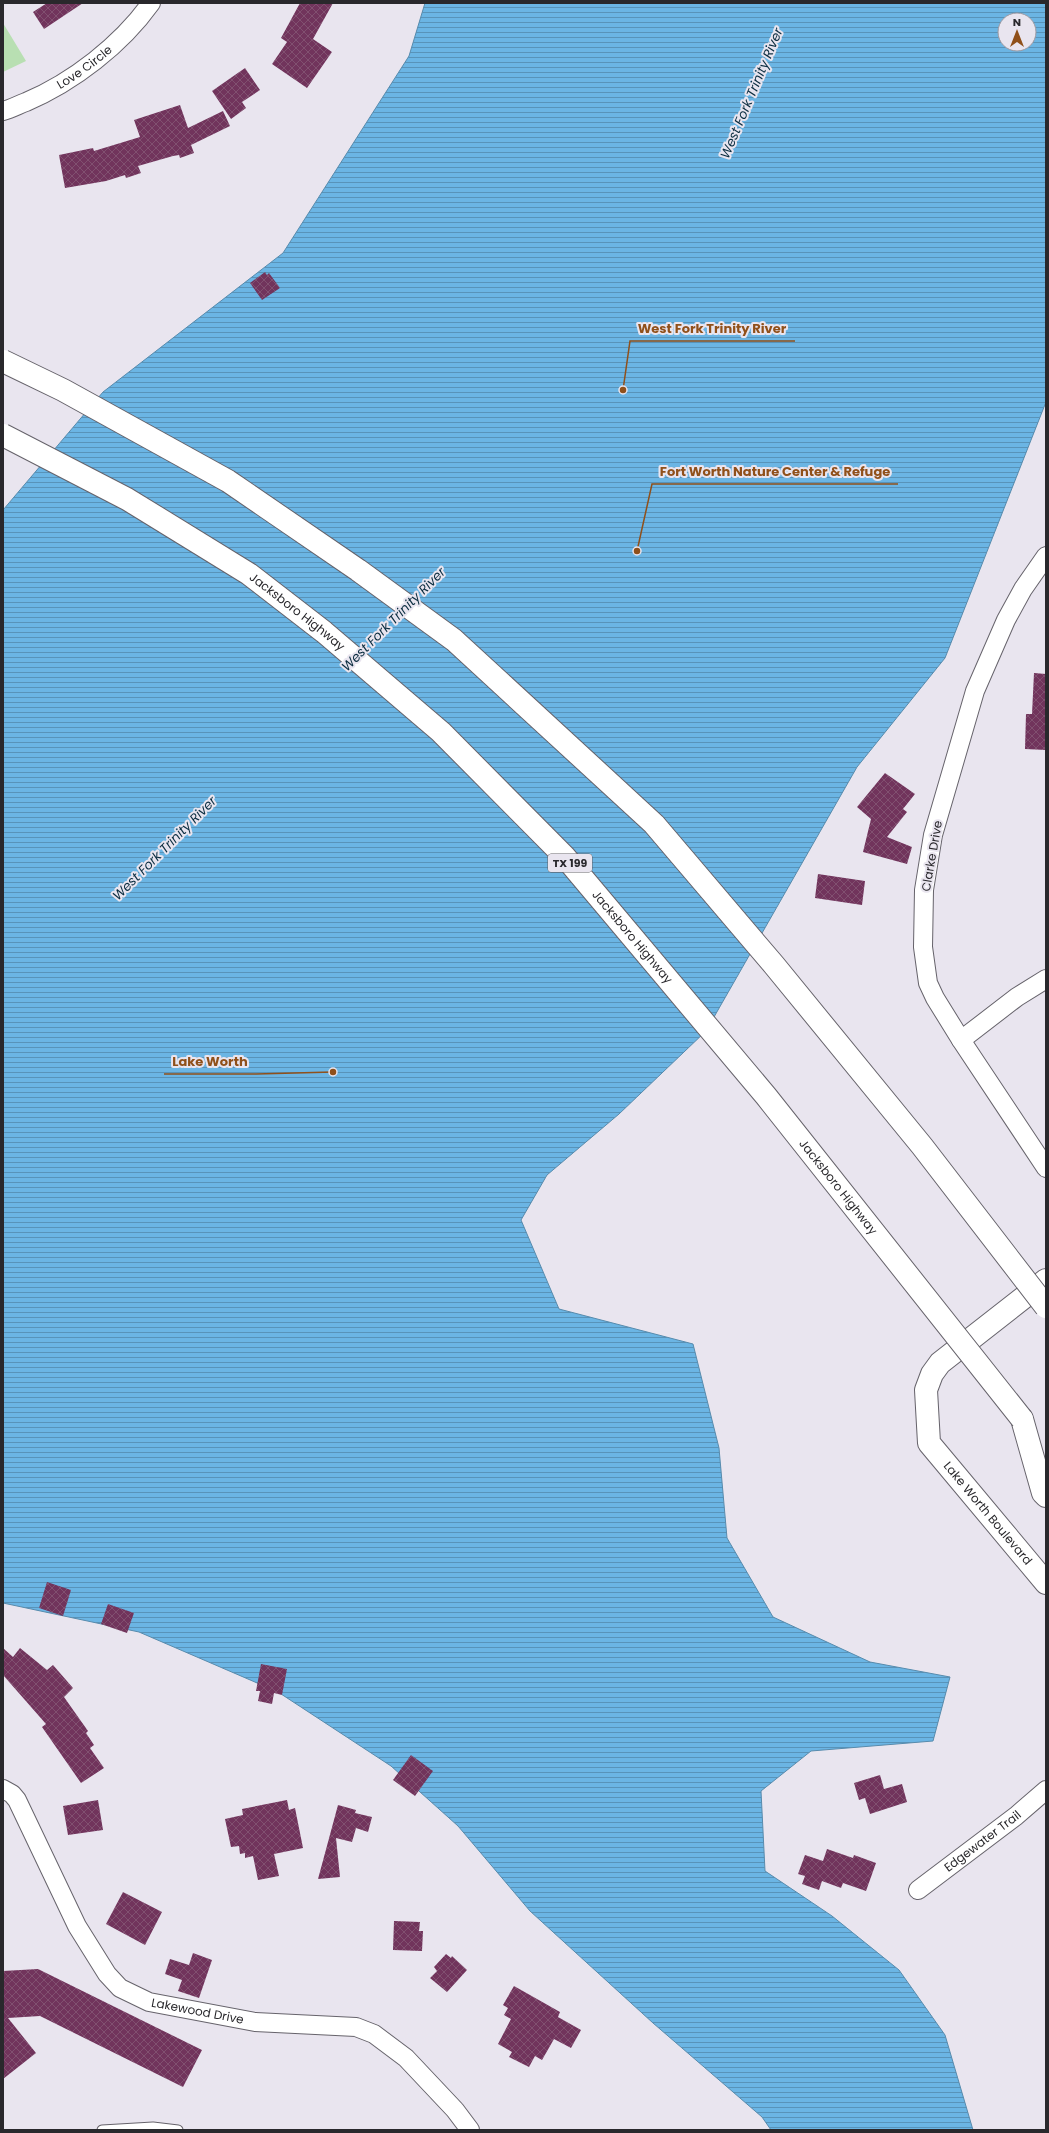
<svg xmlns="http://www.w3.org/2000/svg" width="1049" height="2133" font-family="Poppins,sans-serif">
	<defs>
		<pattern id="water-rules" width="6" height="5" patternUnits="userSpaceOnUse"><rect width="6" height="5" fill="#6bb5e4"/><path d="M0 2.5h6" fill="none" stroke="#5893b9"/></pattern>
		<pattern id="building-cross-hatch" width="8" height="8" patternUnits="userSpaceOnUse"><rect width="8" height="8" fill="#71345c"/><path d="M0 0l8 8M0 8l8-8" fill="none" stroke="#815070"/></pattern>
	</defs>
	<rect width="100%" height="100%" fill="#e9e5ef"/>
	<path fill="#b8dfb2" d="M3,23L26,61L3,72Z"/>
	<path fill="url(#water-rules)" stroke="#578bad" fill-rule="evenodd" d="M425,3H1046V402L945,658L857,767L706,1031L619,1114L547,1175L521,1220L559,1309L693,1344L719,1448L727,1538L773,1617L870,1662L950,1677L933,1741L811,1751L761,1791L765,1871L832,1916L899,1970L945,2035L973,2130H771L762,2117L653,2023L530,1911L458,1826L391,1766L278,1692L139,1632L3,1603V510L103,392L283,253L409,56ZM1005,20H1029V44H1005Z"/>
	<path fill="url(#building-cross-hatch)" d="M47,3H83L44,29L33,12Z
		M300,3H333L313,39L332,52L307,88L272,64L287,42L281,38Z
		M245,68L260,90L242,102L246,108L231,119L212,91Z
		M180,105L188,128L223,111L230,126L191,145L194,153L180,158L179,155L173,156L138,166L141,173L126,178L125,175L106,181L65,188L59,155L93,148L94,151L140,137L134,120Z
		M265,272L267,275L269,273L280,288L262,300L250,283Z
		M1034,673L1046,674V750L1025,749L1026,714H1032Z
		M885,773L915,794L903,809L907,812L887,837L912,847L907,864L863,852L871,819L857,807Z
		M818,874L865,881L862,905L815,898Z
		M47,1582L71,1590L63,1616L39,1608Z
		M108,1604L134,1613L127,1633L101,1624Z
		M3,1648L13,1657L20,1648L47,1670L53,1665L73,1688L64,1697L88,1731L86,1733L94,1745L90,1748L104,1768L81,1783L42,1727L46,1724L3,1675Z
		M261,1664L287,1669L282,1695L274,1693L272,1704L258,1701L260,1691H256Z
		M411,1755L433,1771L415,1796L393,1780Z
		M880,1775L884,1789L902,1784L907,1802L870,1814L865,1798L859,1800L854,1783Z
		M98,1800L103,1830L68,1835L63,1806Z
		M287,1800L289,1810L295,1808L303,1848L274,1854L279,1876L258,1880L253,1856L245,1858V1853L240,1854L239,1846L231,1847L225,1819L243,1815L242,1809Z
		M338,1805L356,1810L355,1813L372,1817L368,1832L356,1828L352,1842L336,1838L340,1877L318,1879Z
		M827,1849L853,1858L854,1855L876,1863L866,1891L843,1883L841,1888L822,1881L819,1890L802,1884L805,1876L798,1874L805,1855L823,1861Z
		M123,1892L162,1912L145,1945L106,1924Z
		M394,1921L420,1922L419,1931H423L422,1951L393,1950Z
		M193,1953L212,1960L199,1998L178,1991L182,1980L165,1974L170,1959L189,1965Z
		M446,1954L451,1958L452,1956L467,1970L447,1992L430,1978L437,1971L434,1967Z
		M38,1969L202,2050L183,2087L40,2016L8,2018L36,2053L3,2079V1971Z
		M514,1986L560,2012L558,2017L581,2030L571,2048L554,2039L542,2060L535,2056L529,2067L509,2057L512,2052L498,2044L511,2019L504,2015L508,2008L503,2005Z"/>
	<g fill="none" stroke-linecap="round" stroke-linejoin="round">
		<defs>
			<path id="lane" d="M102,2130L153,2127L178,2130"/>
			<g id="street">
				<path id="s1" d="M3,111C11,109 18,105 26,102C73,82 121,45 151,3"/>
				<path d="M1046,556L1023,589L1006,620L975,691L933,835L924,890L923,947L928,983L935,998L961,1040L1046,1168"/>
				<path d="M961,1040L1017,997L1046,979"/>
				<path id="s2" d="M3,1789L12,1794L17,1800L77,1926L107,1974L120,1988L149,2002L255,2022L356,2027L374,2034L406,2058L455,2110L470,2130"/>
				<path id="s3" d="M918,1890L1016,1816L1046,1790"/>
			</g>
			<g id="secondary">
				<path id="s4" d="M1046,1280L940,1363L932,1374L926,1390L929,1443L1046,1583"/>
			</g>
			<path id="highway" d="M1022,1419L1043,1493L1046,1496"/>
		</defs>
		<use href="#lane" stroke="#66636b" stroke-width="11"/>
		<use href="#street" stroke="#66636b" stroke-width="20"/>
		<use href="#secondary" stroke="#66636b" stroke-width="24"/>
		<use href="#highway" stroke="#66636b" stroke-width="24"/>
		<use href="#lane" stroke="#fff" stroke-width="9"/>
		<use href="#street" stroke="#fff" stroke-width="18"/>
		<use href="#secondary" stroke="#fff" stroke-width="22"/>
		<use href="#highway" stroke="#fff" stroke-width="22"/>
		<defs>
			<g id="highway-bridge">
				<path d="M3,361L63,390L228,481L358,570L454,640L654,824L774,965L922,1146L1046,1307"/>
				<path id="s5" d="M3,435L127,499L249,574L324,632L441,732L565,857L766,1096L1022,1419"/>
			</g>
		</defs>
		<use href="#highway-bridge" stroke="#66636b" stroke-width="24" stroke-linecap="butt"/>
		<use href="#highway-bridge" stroke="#fff" stroke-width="22"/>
	</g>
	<g text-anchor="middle" stroke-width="4" stroke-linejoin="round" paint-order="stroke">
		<rect fill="#e9e5ef" stroke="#636166" stroke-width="1" x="548" y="854" width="44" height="18" rx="3"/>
		<g font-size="11" font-weight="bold" fill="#29282c">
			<text x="570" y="867">TX 199</text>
		</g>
		<g font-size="12" fill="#29282c" stroke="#e9e5ef">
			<text dy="4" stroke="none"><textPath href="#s1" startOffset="93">Love Circle</textPath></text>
			<text dy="4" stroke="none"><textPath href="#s5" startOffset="344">Jacksboro Highway</textPath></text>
			<text transform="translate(932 856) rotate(-80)" y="4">Clarke Drive</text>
			<text dy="4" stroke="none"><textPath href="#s5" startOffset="812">Jacksboro Highway</textPath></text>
			<text dy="4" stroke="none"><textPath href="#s5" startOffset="1136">Jacksboro Highway</textPath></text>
			<text dy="4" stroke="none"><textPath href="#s4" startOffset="310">Lake Worth Boulevard</textPath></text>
			<text dy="4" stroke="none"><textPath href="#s3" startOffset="81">Edgewater Trail</textPath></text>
			<text dy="4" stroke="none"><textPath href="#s2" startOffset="315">Lakewood Drive</textPath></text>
		</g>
		<g font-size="13" font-style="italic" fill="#0b2d40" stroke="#e9e5ef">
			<text transform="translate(751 93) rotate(-67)" y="5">West Fork Trinity River</text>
			<text transform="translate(393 619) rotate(-45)" y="5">West Fork Trinity River</text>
			<text transform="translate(164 848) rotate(-45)" y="5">West Fork Trinity River</text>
		</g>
	</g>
	<path fill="none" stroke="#90501a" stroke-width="1.5" d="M623 390L630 341H795M637 551L652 484H898M333 1072L256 1074H164"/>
	<g fill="#90501a" stroke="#e9e5ef" stroke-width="1.5">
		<circle cx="623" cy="390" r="4"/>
		<circle cx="637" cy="551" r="4"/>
		<circle cx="333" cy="1072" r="4"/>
	</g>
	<g font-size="13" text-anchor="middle" font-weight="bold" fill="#90501a" stroke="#e9e5ef" stroke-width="4" stroke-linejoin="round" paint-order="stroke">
		<text x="712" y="333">West Fork Trinity River</text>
		<text x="775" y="476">Fort Worth Nature Center &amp; Refuge</text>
		<text x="210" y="1066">Lake Worth</text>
	</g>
	<rect width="1049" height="2133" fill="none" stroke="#29282c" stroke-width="8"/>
	<g transform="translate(1017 32)"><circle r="19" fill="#e9e5ef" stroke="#9c99a1"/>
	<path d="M0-3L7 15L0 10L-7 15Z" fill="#90501a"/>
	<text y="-6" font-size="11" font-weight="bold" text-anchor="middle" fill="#29282c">N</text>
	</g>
</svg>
